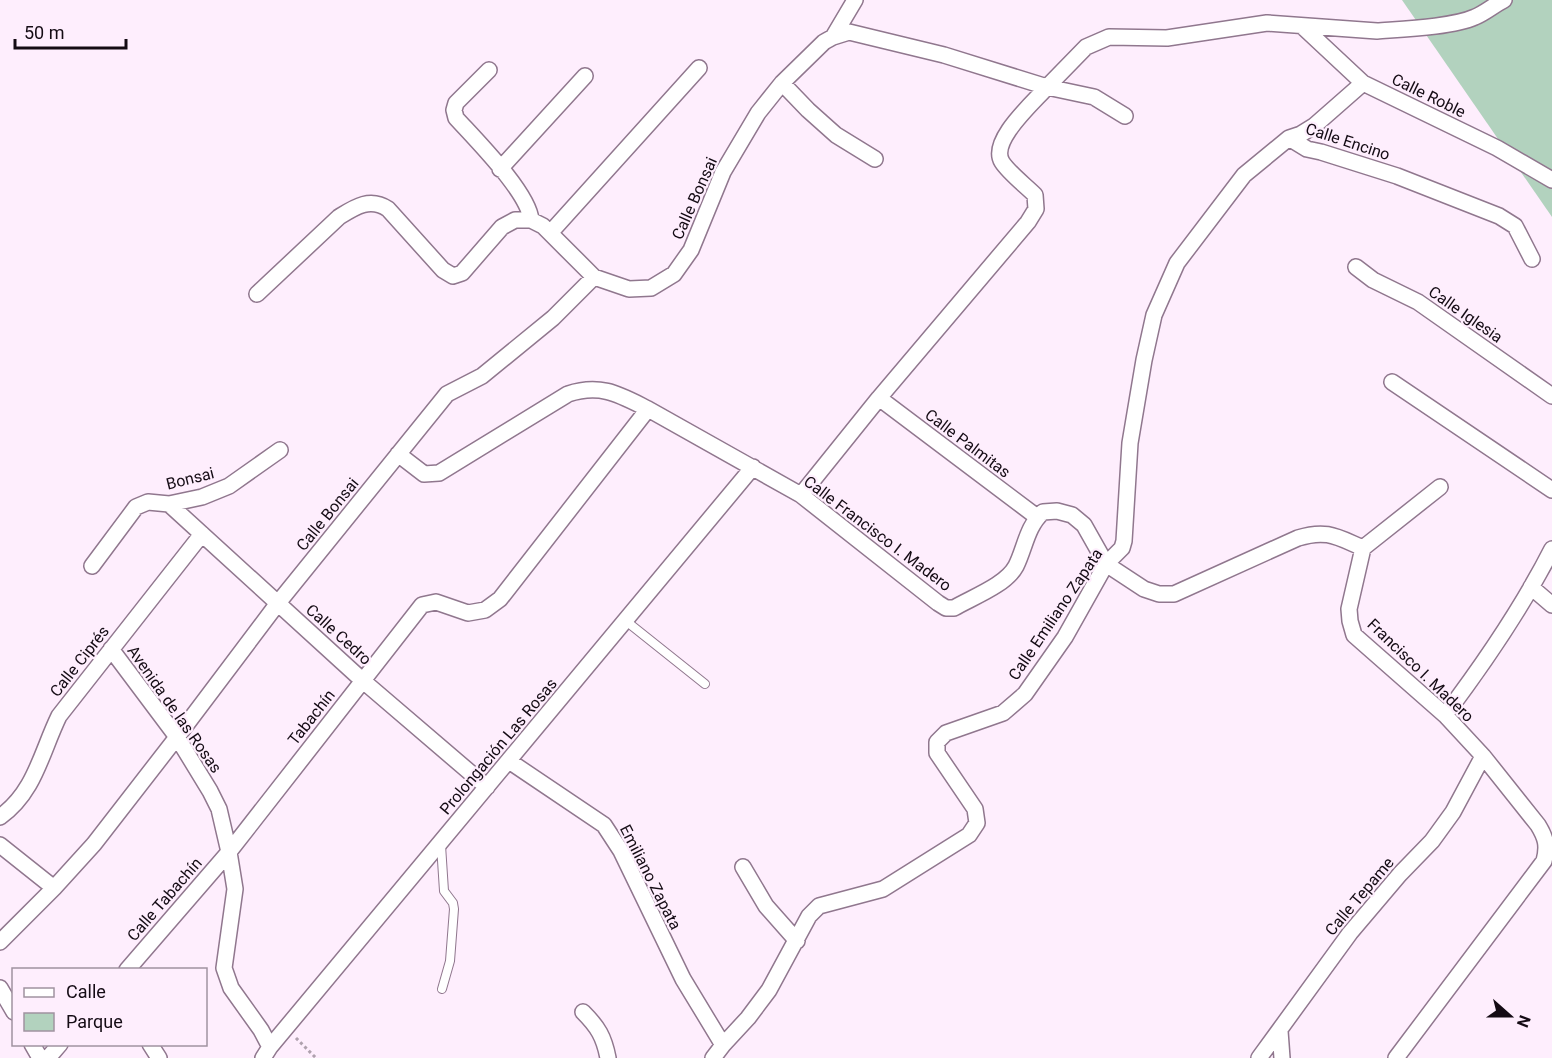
<svg xmlns="http://www.w3.org/2000/svg" width="1552" height="1058" font-family="Roboto,sans-serif">
	<rect width="100%" height="100%" fill="#feeefd"/>
	<path fill="#b2d2be" d="M1402,0H1552V217Z"/>
	<g fill="none" stroke-linecap="round" stroke-linejoin="round">
		<defs>
			<path id="service" d="M626,621L705,684
				M441,845L444,891L453,903L454,909L450,961L442,989"/>
			<path id="minor" d="M1302,26L1363,83L1497,148L1552,180
				M833,37L855,0
				M489,70L456,103L454,110L456,118C476,140 529,193 531,220
				M782,83L808,110L836,135L875,159
				M1289,138L1307,149L1321,152L1397,176L1499,216L1515,226L1532,259
				M500,169L585,76
				M551,232L699,68
				M1356,267L1373,280L1418,302L1552,396
				M257,294L339,217C355,207 370,197 388,209L443,270L453,276L462,273L502,227L515,220H531L543,226L594,277L629,289L651,288L674,274L691,250L723,172L758,113L782,83L824,42L833,37L849,32L944,55L1047,87L1086,47L1109,37L1167,38L1267,23L1377,31C1403,29 1453,27 1475,17C1485,13 1494,5 1504,0
				M1392,382L1552,490
				M879,398L1037,517
				M398,454L424,474L439,473L568,394C601,383 620,395 648,409L801,495L938,603L946,608H954C973,597 1006,585 1016,566C1025,548 1027,526 1043,512L1057,511L1072,515L1084,525L1106,564L1144,589L1159,594H1174L1298,538C1327,529 1337,537 1363,548
				M801,495L879,398L1028,222L1036,209L1035,195C1026,186 1009,173 1002,162C989,141 1034,102 1047,87L1094,97L1125,116
				M169,504L362,680L487,787
				M92,566L136,507L148,502L169,504L202,497L229,486L280,450
				M1531,587L1552,605
				M111,649L177,737L210,791L219,809L229,852L235,889L224,968L231,988L261,1030L270,1047L263,1058
				M1445,715C1485,662 1522,608 1552,549
				M509,761L604,825L621,851L683,979L723,1045
				M0,817C35,792 41,753 59,716L202,534
				M0,845L54,888
				M743,867L766,906L797,941
				M0,942L54,888L94,844L177,737L278,603L447,394L482,376L553,318L594,277
				M127,970L229,852L422,605L436,602L468,613L485,610L500,599L648,409
				M0,988L14,1012
				M583,1012C598,1027 604,1037 608,1058
				M1280,1031L1282,1058
				M32,1044L40,1058
				M150,1044L159,1058
				M270,1047L753,467
				M48,1058L60,1044
				M713,1058L723,1045L748,1018L769,990L809,916L819,906L883,889L969,835L977,823L975,809L937,753V742L946,733L1003,713L1025,694L1065,637L1106,564L1122,548L1124,541L1130,443L1144,360L1154,315L1177,263L1244,175L1289,138L1301,134L1314,126L1363,83
				M1259,1058L1350,933L1400,874L1432,841L1453,812L1483,756
				M1396,1058L1544,861C1548,846 1546,838 1538,825L1483,756L1445,715L1354,635L1350,621L1349,609L1363,548L1440,487"/>
		</defs>
		<use href="#service" stroke="#90778e" stroke-width="10"/>
		<use href="#minor" stroke="#90778e" stroke-width="18"/>
		<path stroke="#afa1ae" stroke-width="3" stroke-dasharray="3 3" stroke-linecap="butt" d="M296,1038L316,1058"/>
		<use href="#service" stroke="#fff" stroke-width="8"/>
		<use href="#minor" stroke="#fff" stroke-width="15"/>
	</g>
	<g text-anchor="middle" stroke-width="4.5" stroke-linejoin="round" paint-order="stroke">
		<g font-size="16" fill="#140b14" stroke="#feeefd">
			<text transform="translate(1429 95) rotate(26)" y="6">Calle Roble</text>
			<text transform="translate(1348 141) rotate(18)" y="6">Calle Encino</text>
			<text transform="translate(694 198) rotate(-66)" y="6">Calle Bonsai</text>
			<text transform="translate(1466 314) rotate(35)" y="6">Calle Iglesia</text>
			<text transform="translate(968 443) rotate(37)" y="6">Calle Palmitas</text>
			<text transform="translate(190 478) rotate(-14)" y="6">Bonsai</text>
			<text transform="translate(327 514) rotate(-51)" y="6">Calle Bonsai</text>
			<text transform="translate(878 533) rotate(37)" y="6">Calle Francisco I. Madero</text>
			<text transform="translate(1055 614) rotate(-56)" y="6">Calle Emiliano Zapata</text>
			<text transform="translate(339 634) rotate(42)" y="6">Calle Cedro</text>
			<text transform="translate(79 661) rotate(-52)" y="6">Calle Ciprés</text>
			<text transform="translate(1421 670) rotate(44)" y="6">Francisco I. Madero</text>
			<text transform="translate(175 709) rotate(55)" y="6">Avenida de las Rosas</text>
			<text transform="translate(311 717) rotate(-52)" y="6">Tabachín</text>
			<text transform="translate(498 746) rotate(-50)" y="6">Prolongación Las Rosas</text>
			<text transform="translate(651 877) rotate(63)" y="6">Emiliano Zapata</text>
			<text transform="translate(1359 896) rotate(-50)" y="6">Calle Tepame</text>
			<text transform="translate(164 899) rotate(-49)" y="6">Calle Tabachín</text>
		</g>
	</g>
	<rect x="12" y="968" width="195" height="78" fill="#feeefd" stroke="#a093a0" stroke-width="1.5"/>
	<rect x="24" y="988" width="30" height="9" fill="#ffffff" stroke="#a093a0" stroke-width="1.5"/>
	<text x="66" y="998" font-size="18" fill="#140b14">Calle</text>
	<rect x="24" y="1013" width="30" height="18" fill="#b2d2be" stroke="#a093a0" stroke-width="1.5"/>
	<text x="66" y="1028" font-size="18" fill="#140b14">Parque</text>
	<g transform="translate(1510 1016) rotate(111)" stroke="#feeefd" stroke-width="4.5" paint-order="stroke">
	<path d="M0-4.5L10 22L0 15L-10 22Z" fill="#140b14"/>
	<text y="-9" font-size="16" font-weight="bold" text-anchor="middle" fill="#140b14">N</text>
	</g>
	<path d="M15 39v9h111v-9" fill="none" stroke="#140b14" stroke-width="3"/>
	<text x="24" y="39" font-size="18" fill="#140b14" stroke="#feeefd" stroke-width="4.5" paint-order="stroke">50 m</text>
</svg>
